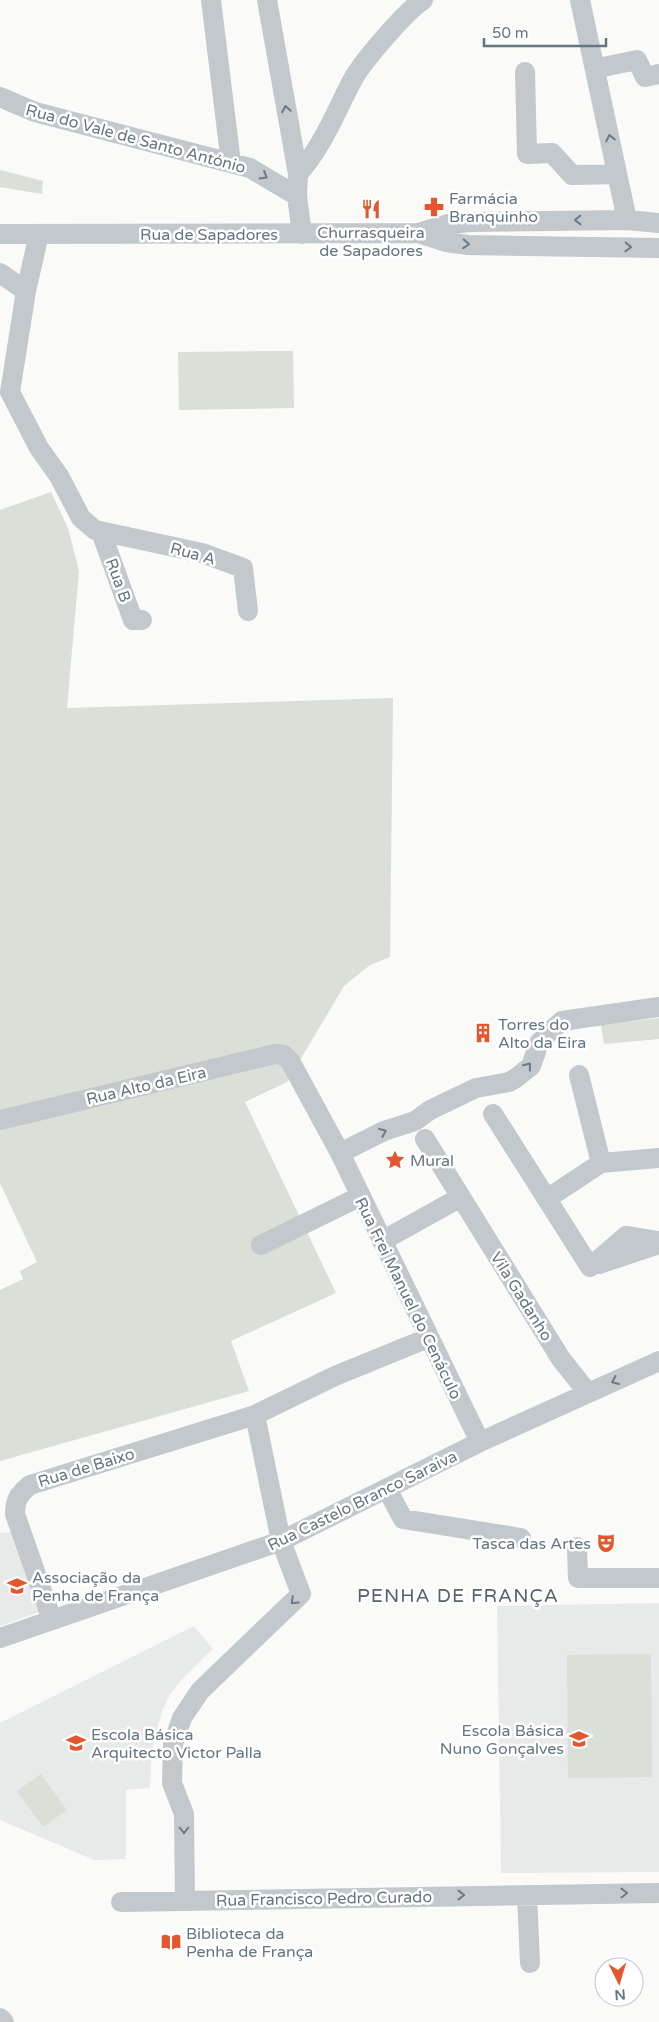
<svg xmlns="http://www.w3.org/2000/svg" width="659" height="2022" font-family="'Varela Round',sans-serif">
	<rect width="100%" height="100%" fill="#fafaf8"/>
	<path fill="#e8e9e9" d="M11,1532L42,1611L0,1626V1533Z
		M659,1603V1872L501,1873L497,1606Z
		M194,1626L213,1649L182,1679L171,1693L162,1711L152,1750L150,1788L126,1790V1859L94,1860L0,1820V1723Z"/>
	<path fill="#dadfd7" d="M0,170L43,181L42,194L0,187Z
		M293,351L294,408L179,410L178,352Z
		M51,492L68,528L79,571L67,708L393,698L390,957L370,965L344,986L287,1082L245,1102L336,1293L231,1341L249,1391L0,1461V1290L23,1279L20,1271L37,1262L0,1183V510Z
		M659,1018V1039L604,1044L601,1025Z
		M651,1654L652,1777L568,1778L567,1655Z
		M41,1774L67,1810L43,1827L17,1791Z"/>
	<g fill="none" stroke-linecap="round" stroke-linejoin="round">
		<path stroke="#c3c8cc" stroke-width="20" d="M211,0L231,163
			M267,0L298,174
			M580,0L627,220
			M603,67L637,60L645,77L659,74
			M525,72L527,154L552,153L572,175L617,174
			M0,97L35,112L250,168L297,196
			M418,233L446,242L468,245L659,248
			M0,234L418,233L448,224L471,222L627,220L659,223
			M39,234L26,291L10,392L39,448L59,476L81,518L95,530L202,553L243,568L248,611
			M302,234L297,196L298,174C323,146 335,113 352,81C361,63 406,11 423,0
			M0,273L26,291
			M101,532L133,620H142
			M579,1075L601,1163
			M493,1114L590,1267
			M0,1120L275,1054L284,1055L290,1061L340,1153L480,1442
			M425,1139L561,1359L588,1393
			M340,1153L384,1131L415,1121L430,1110L476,1088L509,1082L516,1078L531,1066L539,1043L545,1036L562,1021L659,1007
			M548,1198L601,1163L659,1158
			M382,1241L461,1197
			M261,1245L361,1196
			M599,1264L659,1244
			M590,1267L626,1236L659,1241
			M387,1489L403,1519L521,1538
			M577,1547L578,1578H659
			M52,1620L15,1514C15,1500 19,1494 30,1485L255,1415L335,1376L428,1338
			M0,1638L281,1541L480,1442L659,1361
			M527,1895L530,1963
			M185,1900L184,1814L172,1783L173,1744L182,1718L200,1691L301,1594L281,1541L255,1415
			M121,1902L659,1893
			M0,2018L4,2022"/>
	</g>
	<defs><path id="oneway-chevron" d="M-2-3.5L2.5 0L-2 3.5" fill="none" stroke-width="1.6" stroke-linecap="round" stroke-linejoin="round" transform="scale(1.25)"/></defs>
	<g stroke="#6a7a87">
		<use href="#oneway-chevron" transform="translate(286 109) rotate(-100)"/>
		<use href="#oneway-chevron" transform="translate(610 138) rotate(-102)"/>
		<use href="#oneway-chevron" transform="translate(264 176) rotate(31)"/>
		<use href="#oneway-chevron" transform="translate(578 220) rotate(179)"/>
		<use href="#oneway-chevron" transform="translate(466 244) rotate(4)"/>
		<use href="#oneway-chevron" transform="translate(628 247) rotate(2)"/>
		<use href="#oneway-chevron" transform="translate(528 1066) rotate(-52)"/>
		<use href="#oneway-chevron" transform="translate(383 1132) rotate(-22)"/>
		<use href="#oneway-chevron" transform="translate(615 1381) rotate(156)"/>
		<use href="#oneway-chevron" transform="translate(294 1601) rotate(136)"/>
		<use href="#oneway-chevron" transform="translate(184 1830) rotate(90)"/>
		<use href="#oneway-chevron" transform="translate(624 1893) rotate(-1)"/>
		<use href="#oneway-chevron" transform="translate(461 1895)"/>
	</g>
	<defs>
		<symbol id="pharmacy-bare" viewBox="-9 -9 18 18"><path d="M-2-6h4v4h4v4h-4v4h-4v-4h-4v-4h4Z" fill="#e4572e" stroke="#fff" stroke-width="2.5" paint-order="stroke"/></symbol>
		<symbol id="restaurant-bare" viewBox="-9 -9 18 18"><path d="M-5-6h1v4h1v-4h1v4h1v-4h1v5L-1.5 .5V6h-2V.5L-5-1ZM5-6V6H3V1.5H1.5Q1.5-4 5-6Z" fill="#e4572e" stroke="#fff" stroke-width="2.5" paint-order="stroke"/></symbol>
		<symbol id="building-bare" viewBox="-9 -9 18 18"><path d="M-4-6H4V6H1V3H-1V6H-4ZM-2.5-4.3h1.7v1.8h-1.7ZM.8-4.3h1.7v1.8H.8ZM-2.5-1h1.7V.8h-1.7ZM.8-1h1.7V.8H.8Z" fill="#e4572e" stroke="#fff" stroke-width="2.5" paint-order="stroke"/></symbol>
		<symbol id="sight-bare" viewBox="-9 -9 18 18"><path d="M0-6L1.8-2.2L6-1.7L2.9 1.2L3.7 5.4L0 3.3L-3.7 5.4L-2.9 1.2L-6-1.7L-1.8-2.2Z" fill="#e4572e" stroke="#fff" stroke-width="2.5" paint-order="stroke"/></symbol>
		<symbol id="theatre-bare" viewBox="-9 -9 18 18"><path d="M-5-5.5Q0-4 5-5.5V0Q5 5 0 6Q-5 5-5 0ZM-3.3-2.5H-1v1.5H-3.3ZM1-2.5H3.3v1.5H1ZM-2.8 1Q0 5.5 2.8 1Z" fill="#e4572e" stroke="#fff" stroke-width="2.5" paint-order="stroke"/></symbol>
		<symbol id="school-bare" viewBox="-9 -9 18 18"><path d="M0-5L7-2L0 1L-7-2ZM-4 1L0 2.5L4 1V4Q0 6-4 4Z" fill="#e4572e" stroke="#fff" stroke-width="2.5" paint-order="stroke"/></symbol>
		<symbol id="library-bare" viewBox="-9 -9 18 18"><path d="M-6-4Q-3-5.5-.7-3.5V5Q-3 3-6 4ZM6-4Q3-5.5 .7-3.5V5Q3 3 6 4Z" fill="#e4572e" stroke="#fff" stroke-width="2.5" paint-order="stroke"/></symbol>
	</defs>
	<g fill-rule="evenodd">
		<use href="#pharmacy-bare" x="420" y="193" width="28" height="28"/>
		<use href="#restaurant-bare" x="357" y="195" width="28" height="28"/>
		<use href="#building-bare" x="469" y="1019" width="28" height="28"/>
		<use href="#sight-bare" x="381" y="1146" width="28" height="28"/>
		<use href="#theatre-bare" x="592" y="1529" width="28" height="28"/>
		<use href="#school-bare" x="3" y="1572" width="28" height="28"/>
		<use href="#school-bare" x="565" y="1725" width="28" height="28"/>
		<use href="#school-bare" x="62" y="1729" width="28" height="28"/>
		<use href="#library-bare" x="157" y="1928" width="28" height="28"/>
	</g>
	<g text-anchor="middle" stroke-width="5" stroke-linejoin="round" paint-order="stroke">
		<g font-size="16" fill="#657683" stroke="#fff">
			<text transform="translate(136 138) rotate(15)" y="6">Rua do Vale de Santo António</text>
			<text x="209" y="240">Rua de Sapadores</text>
			<text transform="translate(193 553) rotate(15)" y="6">Rua A</text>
			<text transform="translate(119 580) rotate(70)" y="6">Rua B</text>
			<text transform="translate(146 1085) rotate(-13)" y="6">Rua Alto da Eira</text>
			<text transform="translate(522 1296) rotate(58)" y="6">Vila Gadanho</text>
			<text transform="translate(409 1298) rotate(64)" y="6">Rua Frei Manuel do Cenáculo</text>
			<text transform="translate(86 1467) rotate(-17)" y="6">Rua de Baixo</text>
			<text transform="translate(362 1500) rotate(-26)" y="6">Rua Castelo Branco Saraiva</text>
			<text transform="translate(324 1898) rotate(-1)" y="6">Rua Francisco Pedro Curado</text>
		</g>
		<g font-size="16" fill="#657683" stroke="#fff" text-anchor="start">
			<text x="449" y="204">Farmácia<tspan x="449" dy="18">Branquinho</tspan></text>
			<text x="371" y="238" text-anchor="middle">Churrasqueira<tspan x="371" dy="18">de Sapadores</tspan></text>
			<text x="498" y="1030">Torres do<tspan x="498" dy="18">Alto da Eira</tspan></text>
			<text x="410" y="1166">Mural</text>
			<text x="591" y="1549" text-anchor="end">Tasca das Artes</text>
			<text x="32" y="1583">Associação da<tspan x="32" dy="18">Penha de França</tspan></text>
			<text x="564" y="1736" text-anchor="end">Escola Básica<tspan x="564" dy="18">Nuno Gonçalves</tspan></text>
			<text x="91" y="1740">Escola Básica<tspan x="91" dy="18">Arquitecto Victor Palla</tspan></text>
			<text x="186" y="1939">Biblioteca da<tspan x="186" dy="18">Penha de França</tspan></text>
		</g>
		<g font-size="19" letter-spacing="1" fill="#57646e" stroke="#fff">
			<text x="458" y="1602">PENHA DE FRANÇA</text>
		</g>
	</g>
	<g transform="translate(619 1982) rotate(175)"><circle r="24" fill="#ffffff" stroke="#c1c8cd"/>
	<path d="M0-4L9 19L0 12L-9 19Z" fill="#e4572e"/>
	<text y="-8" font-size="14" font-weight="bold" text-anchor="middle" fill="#657683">N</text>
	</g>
	<path d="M484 38v8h122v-8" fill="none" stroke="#657683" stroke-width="2.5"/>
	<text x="492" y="38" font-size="15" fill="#657683" stroke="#ffffff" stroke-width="4" paint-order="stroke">50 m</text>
</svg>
